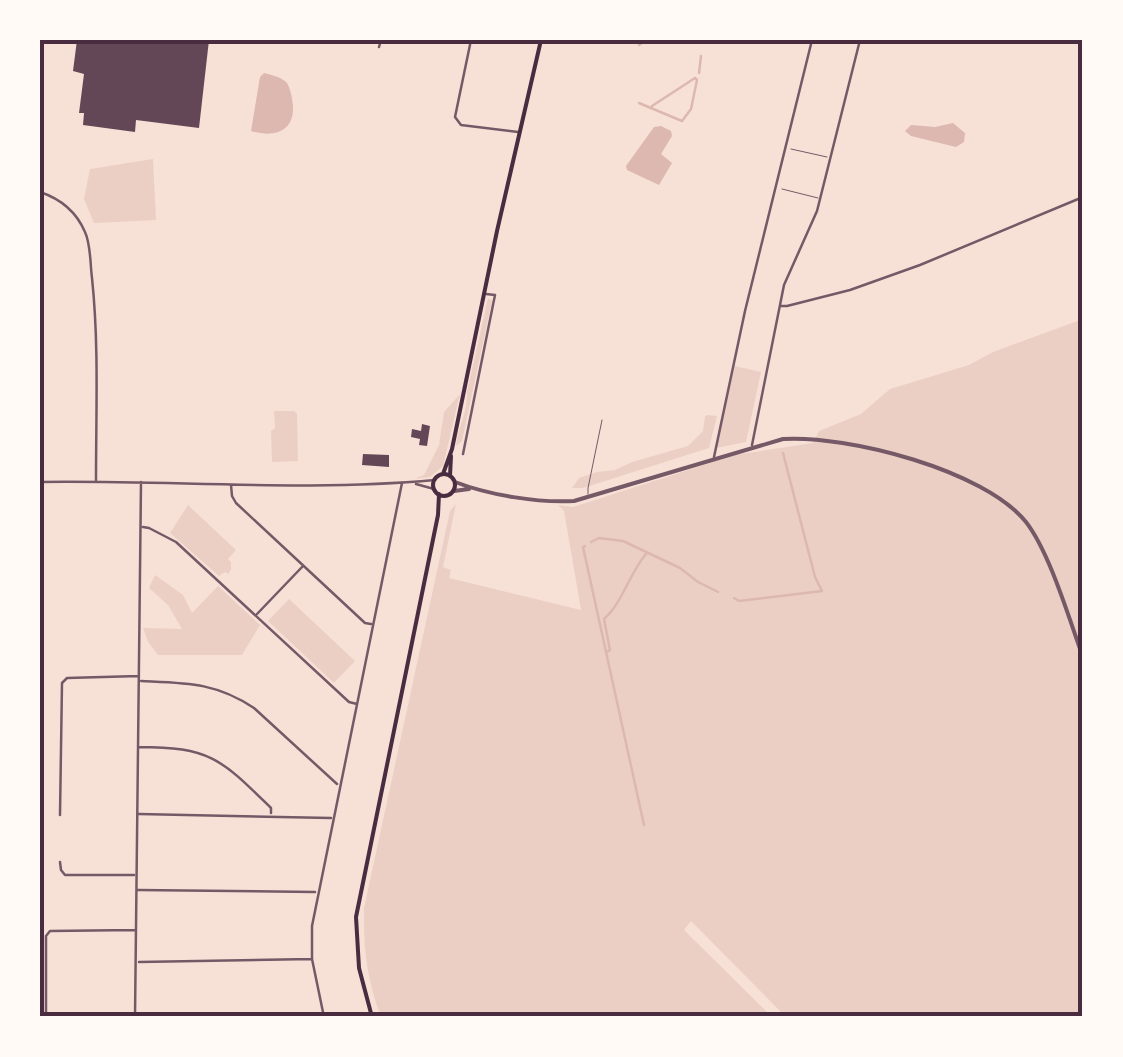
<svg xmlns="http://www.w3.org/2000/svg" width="1123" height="1057" font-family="Overpass,sans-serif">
	<rect width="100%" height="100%" fill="#f7e1d7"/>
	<path fill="#ebcfc5" d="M153,159L156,220L94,223L84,199L90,169Z
		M488,298L492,301L462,441L456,446C458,426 467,416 467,392Z
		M1083,319V1017H786L691,921L684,930L772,1017H381C367,980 363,948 364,908L450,511L456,504L443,567L451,570L449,578L581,610L564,511L558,505L573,507L735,455L813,443L819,431L861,414L890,389L969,365L993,352Z
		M735,366L761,372L746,442L716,448Z
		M460,394L443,466L430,477L414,479L424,475L439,445L444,412Z
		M274,411H294L297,414L298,461L272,462L271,431L275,428Z
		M708,415L717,416L709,448L583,488H572L579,478L597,472L615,470L632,462L688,446L703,431L705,416Z
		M188,505L236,550L228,559L231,562V570L228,574L225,572L219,576L170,533Z
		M155,575L183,595L192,613L218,586L260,625L242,655H158L148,642L143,628L182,629L168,605L149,588Z
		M289,599L355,661L334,683L268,621Z"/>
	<path fill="#dcb8b0" d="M264,73C271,75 282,77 287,83C290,88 291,94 292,99C298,129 277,139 251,131L260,77Z
		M953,123L965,133L964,142L956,147L911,136L905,131L911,125L935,127Z
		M661,126L671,131L672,136L661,154L672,163L659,185L627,170L626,166L654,127Z"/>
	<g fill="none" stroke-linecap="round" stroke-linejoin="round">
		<path stroke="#dcb8b0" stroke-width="2.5" d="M639,45L647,40
			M699,73L701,56
			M639,103L682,121L691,109L697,80L695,78
			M652,106L695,78
			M591,542L599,538L623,541L680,568L698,582L718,592
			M585,546L583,547L644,825
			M734,598L739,601L822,591L815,577L783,453
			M607,652L610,650L604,619C623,602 629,574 646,554"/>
	</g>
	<path fill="#644757" d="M77,40H209L199,128L136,120L135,132L83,125L84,113H79L84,74L73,71Z
		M422,424L430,426L427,446L419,445L420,439L411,437L412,429L421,431Z
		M363,454L389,455V467L362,465Z"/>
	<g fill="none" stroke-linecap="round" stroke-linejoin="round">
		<path stroke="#755966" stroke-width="1" d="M791,149L827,157
			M782,189L818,198
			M588,494V488L602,420"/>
		<path stroke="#755966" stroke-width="2.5" d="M471,40L455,117L461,125L518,132
			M379,47L381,40
			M40,192C61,199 76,211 85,232C91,245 90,263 92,278C99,344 96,412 96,480
			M781,306H787L850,290L920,265L1083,197
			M752,445L784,285L817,211L860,40
			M463,454L495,295L486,294
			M714,457L745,311L812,40
			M40,482C171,480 304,492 435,480
			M416,484L434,489
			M231,485L232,496L236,503L365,623L371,624
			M143,527L149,528L176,542L349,702L357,704
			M257,614L303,566
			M141,681C185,683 215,682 254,708L337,784
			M139,747C211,747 222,760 271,808V813
			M139,814L331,818
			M60,815L62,683L67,678L139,676
			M60,862L61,870L65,875H134
			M138,890L315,892
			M139,962L311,959
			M46,1017V936L50,931L135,930
			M135,1017L141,482
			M324,1017L312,959V926L402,483"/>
		<path stroke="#755966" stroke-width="4" d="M455,482C489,495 537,503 574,501L783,439C848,435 984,470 1026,522C1050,553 1069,619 1083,657
			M454,491L469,489"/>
		<path stroke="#4a2c40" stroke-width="4" d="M443,474L452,449L497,231L541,40
			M433 485a11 11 0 1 1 22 0a11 11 0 1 1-22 0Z
			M450,476L451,456
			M372,1017L359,968L356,917L438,515L439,494"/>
	</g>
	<rect width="1123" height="1057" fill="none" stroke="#fffaf5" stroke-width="85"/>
	<rect x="42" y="42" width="1038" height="972" fill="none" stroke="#4a2c40" stroke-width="4"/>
</svg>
